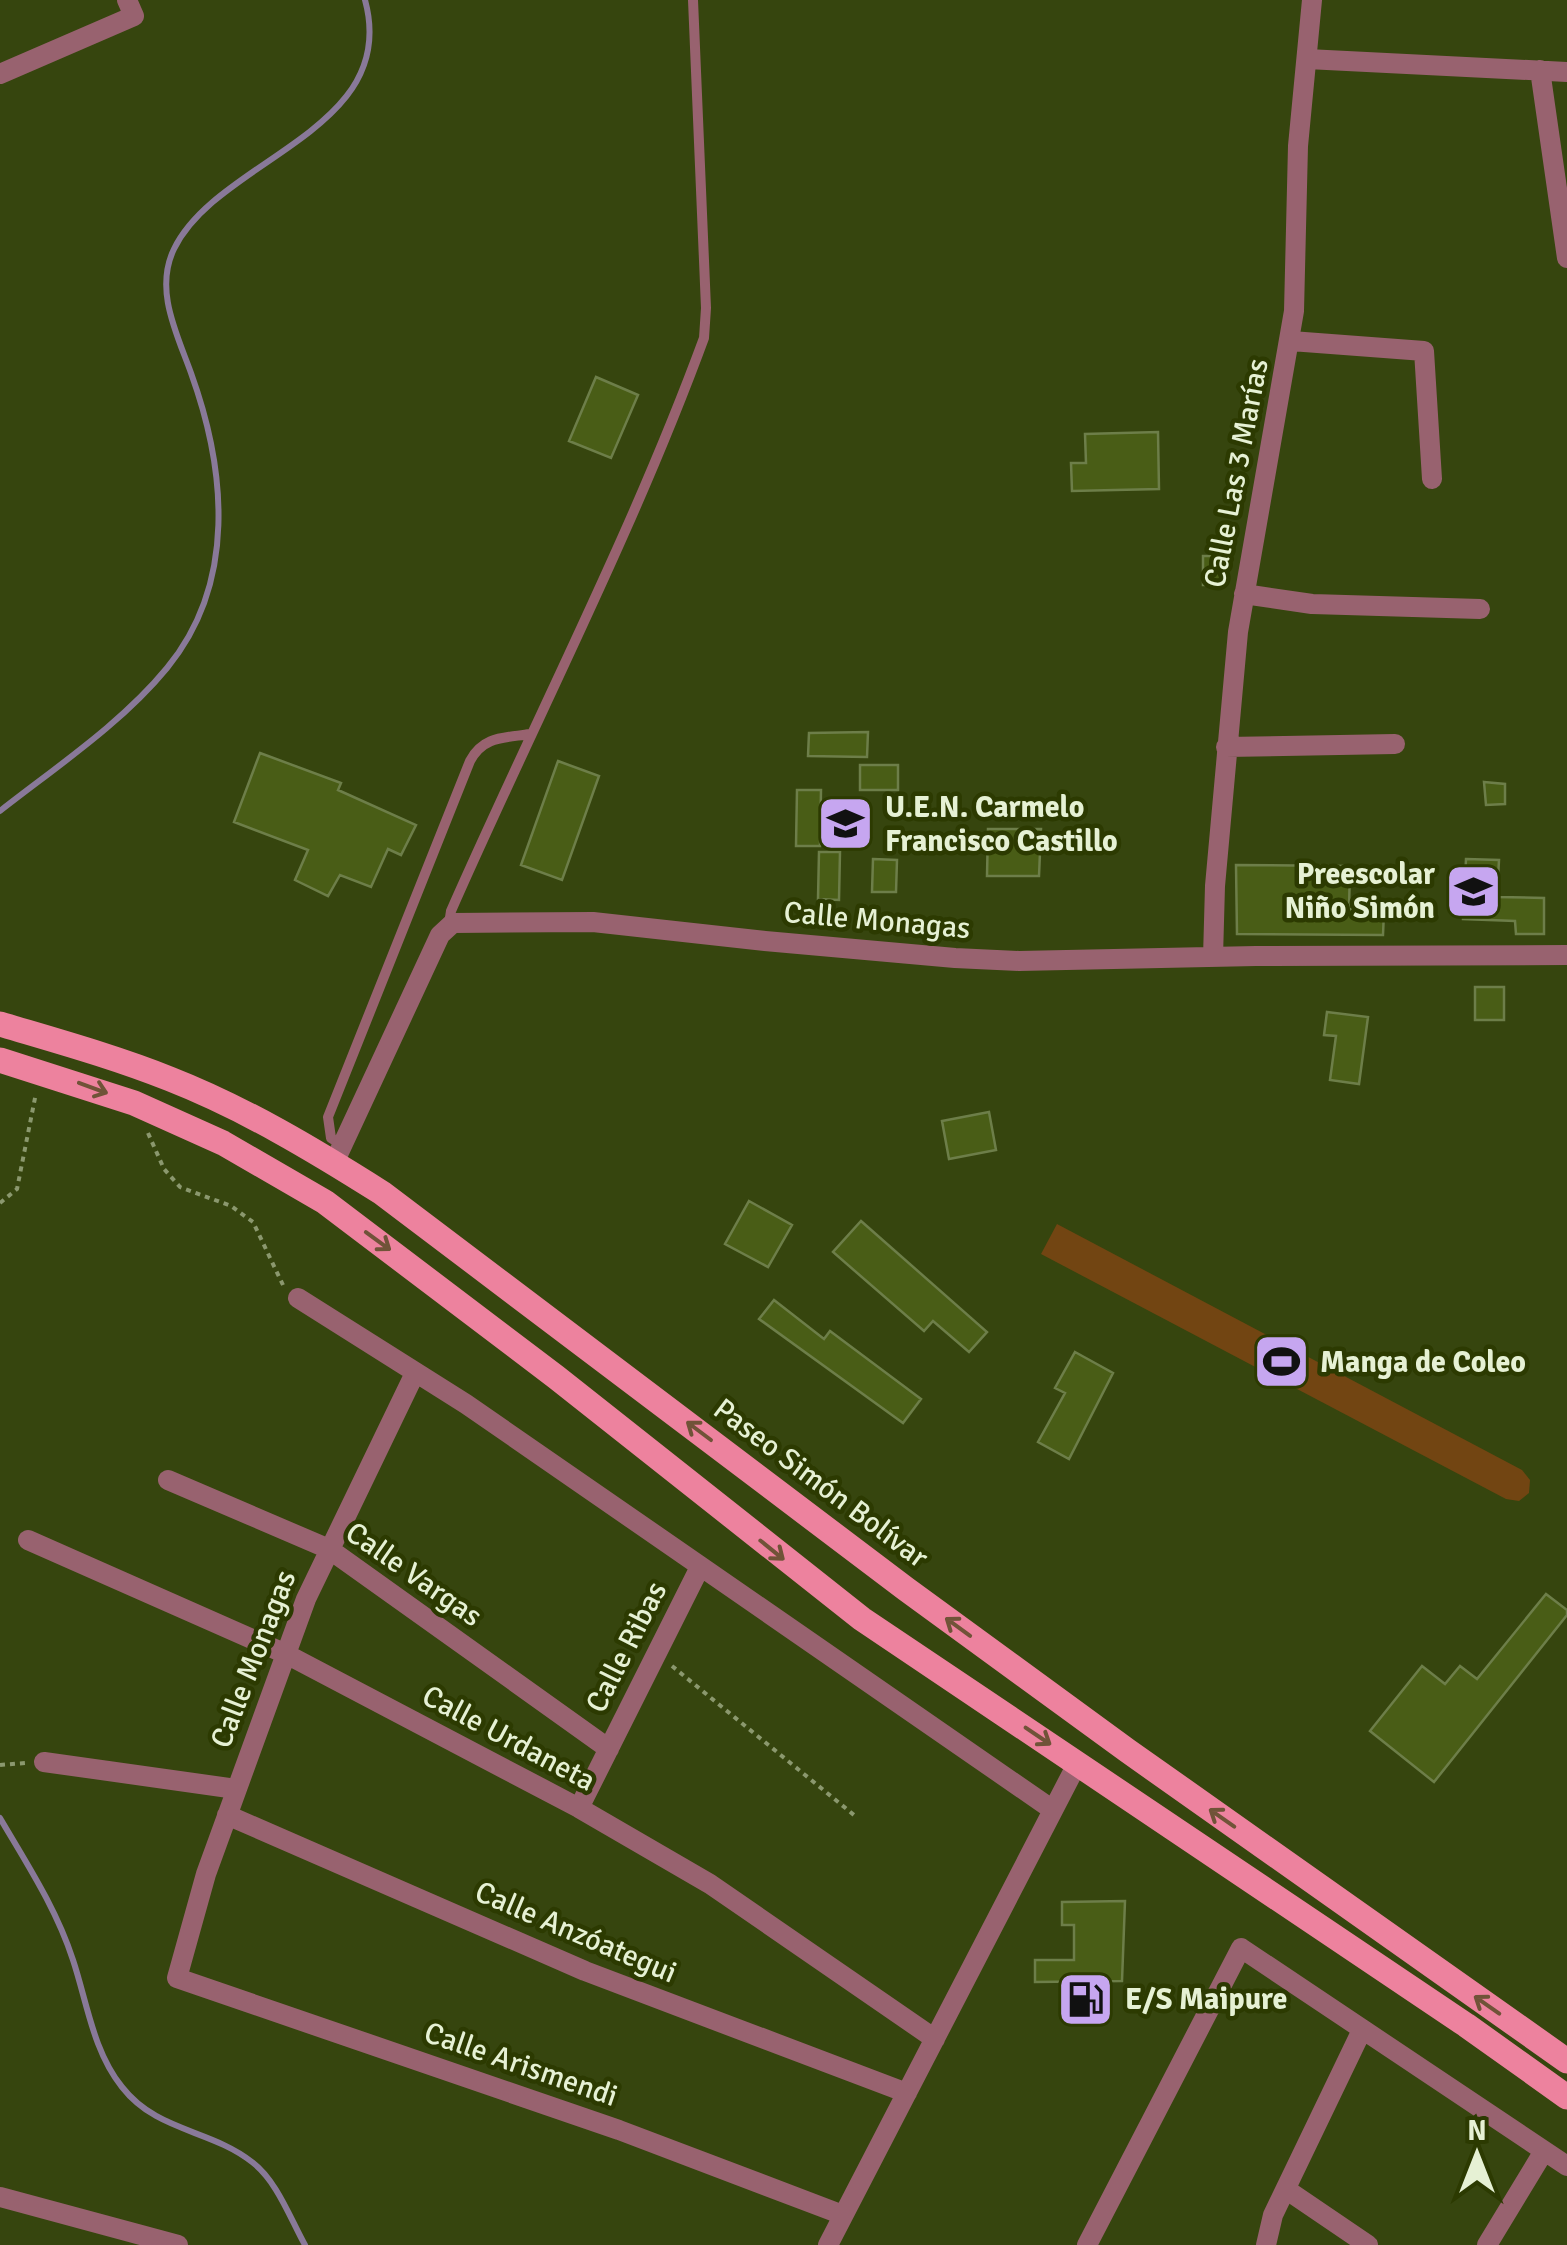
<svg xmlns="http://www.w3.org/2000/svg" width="1567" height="2245" font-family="Signika,sans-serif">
	<rect width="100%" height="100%" fill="#36450e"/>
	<path fill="#724512" d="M1057,1224L1522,1470L1530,1480L1529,1493L1519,1501L1506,1499L1041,1254Z"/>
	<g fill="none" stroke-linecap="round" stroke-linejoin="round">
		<path stroke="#897999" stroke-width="6" d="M0,811C56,767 121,724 167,668C237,583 226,470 191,373C177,334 154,290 174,249C218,158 401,131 365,0
			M0,1818C27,1864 56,1908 73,1960C87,2002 93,2051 122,2087C157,2132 210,2129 252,2162C277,2181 290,2218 305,2245"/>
	</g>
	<path fill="#495d16" stroke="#6d7e49" stroke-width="2.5" d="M596,377L638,395L611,458L569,441Z
		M1158,432L1159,489L1072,491L1071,463H1086L1085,434Z
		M1203,556H1226V585H1203Z
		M868,732L867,757L808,756L809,733Z
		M260,753L341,783L338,790L416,825L401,855L388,849L371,887L340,875L328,896L295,880L308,850L234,822Z
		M558,761L599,776L562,880L521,865Z
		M860,765H898V790H860Z
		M1484,782L1505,784V804L1486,805Z
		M797,790H821L820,846H796Z
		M988,829H1041L1039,876H987Z
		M819,852H840L839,900L818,899Z
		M873,859L897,860L896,892H872Z
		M1466,859L1499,860L1497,897L1544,898V934H1516L1515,921L1463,919Z
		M1236,865L1350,866L1349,909L1384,911L1383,935L1237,934Z
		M1475,987H1504V1020H1475Z
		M1327,1012L1368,1017L1359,1084L1330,1080L1336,1036L1324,1035Z
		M989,1112L996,1150L949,1159L942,1121Z
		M749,1201L792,1225L768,1267L725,1244Z
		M861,1221L987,1332L969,1352L933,1321L924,1331L833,1252Z
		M774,1300L824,1339L830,1331L921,1399L903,1423L759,1319Z
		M1075,1352L1113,1373L1069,1459L1038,1442L1065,1393L1055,1388Z
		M1546,1594L1567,1610V1615L1434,1782L1370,1731L1422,1666L1445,1684L1460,1666L1477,1679Z
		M1125,1901L1122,1981L1035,1982V1960H1074V1925H1062V1902Z"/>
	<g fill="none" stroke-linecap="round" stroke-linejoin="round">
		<path stroke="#8b986e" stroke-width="4" stroke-dasharray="5 5" stroke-linecap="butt" d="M148,1133L164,1169L180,1187L231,1206L253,1222L283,1285
			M0,1203L17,1189L36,1093
			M672,1666L854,1815
			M0,1765L25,1763"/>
		<path stroke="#98626f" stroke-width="10" d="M449,924L451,911C535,720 632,534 704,338L706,308L693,0
			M342,1145L331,1138L328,1117L470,761C483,736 504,738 530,734"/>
		<path stroke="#98626f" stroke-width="20" d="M1307,59L1567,72
			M1540,70L1567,258
			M0,74L134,16L127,0
			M1291,341L1424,351L1432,479
			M1244,594L1312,604L1480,609
			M1226,747L1395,744
			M1213,957L1215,886L1238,632L1294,311L1298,146L1312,0
			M334,1163L440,935L453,923L593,922L765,941L955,958L1019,961L1256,956L1567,955
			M298,1298L466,1404L1053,1810
			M415,1373L306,1599L206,1874L177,1978L619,2130L843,2215
			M168,1480L329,1549L609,1749
			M28,1540L286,1654L579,1808L710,1884L935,2039
			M44,1762L236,1789
			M579,1808L700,1567
			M227,1815L585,1971L907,2093
			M1287,2190L1368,2245
			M0,2197L178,2245
			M828,2245L1078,1762
			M1087,2245L1241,1948L1567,2166
			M1266,2245L1273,2215L1362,2030
			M1487,2245L1544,2151"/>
		<path stroke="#ed829e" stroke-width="25" d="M0,1024C57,1041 115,1057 170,1079C244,1108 314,1150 382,1193L906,1589L1128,1751L1567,2061
			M0,1060L134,1103L223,1143L325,1202L556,1377L862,1619L1466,2025L1567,2097"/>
	</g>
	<defs><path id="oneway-shaft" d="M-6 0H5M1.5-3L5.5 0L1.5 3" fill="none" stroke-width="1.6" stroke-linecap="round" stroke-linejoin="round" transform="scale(2.5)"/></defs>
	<g stroke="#705338">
		<use href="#oneway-shaft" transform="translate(93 1088) rotate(20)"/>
		<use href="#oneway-shaft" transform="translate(378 1241) rotate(36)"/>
		<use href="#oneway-shaft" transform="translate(699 1431) rotate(-143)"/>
		<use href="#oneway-shaft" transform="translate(772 1550) rotate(39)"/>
		<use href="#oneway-shaft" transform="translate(958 1627) rotate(-144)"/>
		<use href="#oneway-shaft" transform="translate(1038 1736) rotate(34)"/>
		<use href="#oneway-shaft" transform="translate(1222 1818) rotate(-145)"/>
		<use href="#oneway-shaft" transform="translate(1487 2005) rotate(-145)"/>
	</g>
	<defs>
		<symbol id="school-square" viewBox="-11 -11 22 22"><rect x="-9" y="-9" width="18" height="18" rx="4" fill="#c6a6f0" stroke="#2c3a01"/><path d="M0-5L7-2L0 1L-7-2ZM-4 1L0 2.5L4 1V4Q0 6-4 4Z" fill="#111"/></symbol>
		<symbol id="stadium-square" viewBox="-11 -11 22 22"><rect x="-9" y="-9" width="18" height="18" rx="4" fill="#c6a6f0" stroke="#2c3a01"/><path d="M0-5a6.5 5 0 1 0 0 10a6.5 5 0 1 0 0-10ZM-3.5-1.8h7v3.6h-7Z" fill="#111"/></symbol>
		<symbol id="fuel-square" viewBox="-11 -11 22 22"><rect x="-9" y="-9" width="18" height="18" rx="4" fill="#c6a6f0" stroke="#2c3a01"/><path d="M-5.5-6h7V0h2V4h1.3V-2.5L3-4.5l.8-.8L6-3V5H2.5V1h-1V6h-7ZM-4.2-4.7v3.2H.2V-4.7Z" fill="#111"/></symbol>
	</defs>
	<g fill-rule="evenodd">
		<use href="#school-square" x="814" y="792" width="63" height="63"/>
		<use href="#school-square" x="1442" y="860" width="63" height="63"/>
		<use href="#stadium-square" x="1250" y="1330" width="63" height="63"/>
		<use href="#fuel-square" x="1054" y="1968" width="63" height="63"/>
	</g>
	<g text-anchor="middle" stroke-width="9" stroke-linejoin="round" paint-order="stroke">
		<g font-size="30" fill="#e6f1d4" stroke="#2c3a01">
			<text transform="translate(1236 473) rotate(-79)" y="10">Calle Las 3 Marías</text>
			<text transform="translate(877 920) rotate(5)" y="10">Calle Monagas</text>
			<text transform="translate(821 1483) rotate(37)" y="10">Paseo Simón Bolívar</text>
			<text transform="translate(414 1574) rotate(35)" y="10">Calle Vargas</text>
			<text transform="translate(626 1647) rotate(-63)" y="10">Calle Ribas</text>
			<text transform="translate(253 1659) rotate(-69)" y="10">Calle Monagas</text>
			<text transform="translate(509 1738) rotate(28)" y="10">Calle Urdaneta</text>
			<text transform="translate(576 1932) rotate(23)" y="10">Calle Anzóategui</text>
			<text transform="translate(521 2064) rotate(19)" y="10">Calle Arismendi</text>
		</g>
		<g font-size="30" font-weight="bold" fill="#e6f1d4" stroke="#2c3a01" text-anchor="start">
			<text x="885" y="817">U.E.N. Carmelo<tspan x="885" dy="34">Francisco Castillo</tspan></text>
			<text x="1435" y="884" text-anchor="end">Preescolar<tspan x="1435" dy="34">Niño Simón</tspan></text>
			<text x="1320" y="1372">Manga de Coleo</text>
			<text x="1125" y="2009">E/S Maipure</text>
		</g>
	</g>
	<g transform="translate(1477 2155)" stroke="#2c3a01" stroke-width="8" paint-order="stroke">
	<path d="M0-8L18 38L0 25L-18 38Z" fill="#e6f1d4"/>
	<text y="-15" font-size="28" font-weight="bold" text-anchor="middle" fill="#e6f1d4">N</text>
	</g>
</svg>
